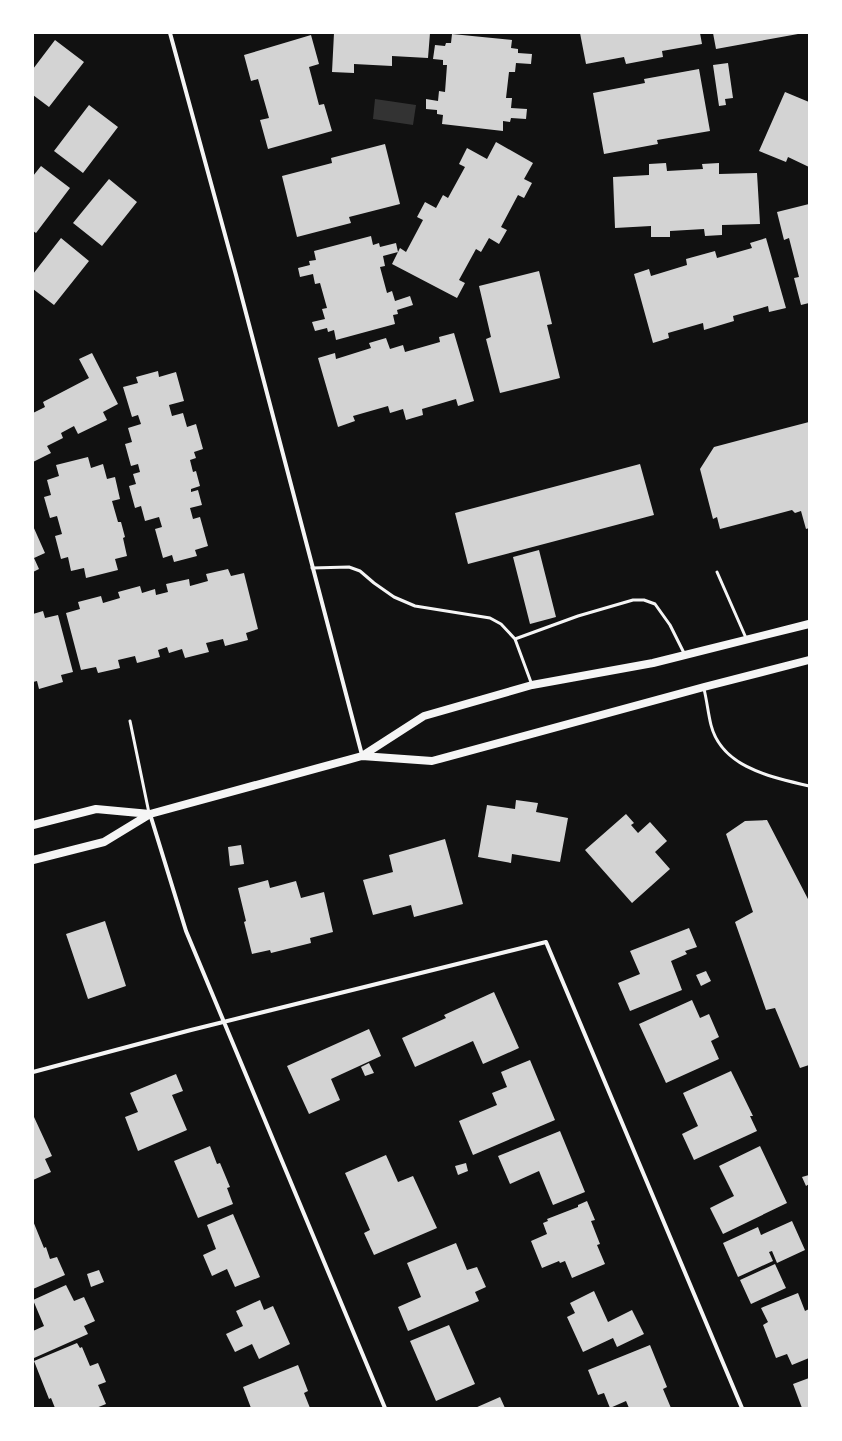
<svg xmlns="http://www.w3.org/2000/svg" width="842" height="1441" font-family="Raleway,sans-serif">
	<rect width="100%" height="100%" fill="#111"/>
	<path fill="#333" d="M375,99L416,105L413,125L373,119Z"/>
	<path fill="#d3d3d3" d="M334,33H430L428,58L392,56V66L354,64V73L332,72Z
		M580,33H700L702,44L662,51L663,57L626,64L624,57L586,64Z
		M713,33H798V34L716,49Z
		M452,34L512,40L511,48L518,49V53L532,54L531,64L516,63L515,72H509L506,98H512L511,108L527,109L526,119L511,118L510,122L503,121V131L442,124L443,115L437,114V110L426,109V99L438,101L439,91L445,92L447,65H443V60L433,59L435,45L445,46L446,43H451Z
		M311,35L319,64L309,67L319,105L324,104L332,131L268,149L260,120L269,118L258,79L251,81L244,55Z
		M55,40L84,62L49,107L33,95V69Z
		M728,63L733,98L725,99L726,105L719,106L713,65Z
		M699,69L710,131L657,140L658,144L604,154L593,93L645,83L644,79Z
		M785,92L809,102V167L788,157L786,162L759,151Z
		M89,105L118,127L83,173L54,151Z
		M496,142L533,163L524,179L532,183L524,198L518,195L501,227L507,230L499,244L489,238L481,252L476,249L459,280L465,283L457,298L392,264L400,248L406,252L423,220L417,217L425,202L436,208L443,195L448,198L465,167L459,164L467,148L487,159Z
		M385,144L400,204L349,217L351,223L297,237L282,176L332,163L331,158Z
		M666,163L667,171L703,169L702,164L719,163V174L757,173L760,224L722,225V235L705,236L704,229L670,231V237H651V226L615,228L613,177L649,175V164Z
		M41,166L70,188L36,233L33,231V176Z
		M109,179L137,202L102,246L73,223Z
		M809,204V303L801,305L794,278L799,277L789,238L784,240L777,212Z
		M371,236L373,245L379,243L380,247L396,243L398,252L383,256L385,266L380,267L387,293L392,291L395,301L410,296L413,305L397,310L398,314L393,315L395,324L336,340L334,330L328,332L327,328L315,331L312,322L325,319L322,309L327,308L320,283L315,284L313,274L300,277L298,268L310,265L309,261L316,260L314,251Z
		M61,238L89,261L54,305L33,289V274Z
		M766,238L786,308L769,312L768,306L733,316L734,321L704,330L703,323L668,333L669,338L653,343L634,274L649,269L651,276L687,265L686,259L715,251L717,258L752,248L750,243Z
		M539,271L552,324L547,325L560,378L500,393L486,339L491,337L479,286Z
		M454,333L474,401L458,406L456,399L422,409L423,415L406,420L403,409L390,413L388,406L353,416L355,421L338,427L318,358L335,353L336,359L371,348L369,343L386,338L390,349L403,345L405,352L440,342L439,337Z
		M92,353L118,404L103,412L107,420L78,434L74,426L61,433L63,438L47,446L51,453L33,462V413L45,407L43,402L89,378L79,359Z
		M158,371L159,377L176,372L184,401L169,405L172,416L183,413L187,427L196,424L203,449L194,452L196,458L190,460L193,472L196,471L200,486L191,489V492L198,490L202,505L190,508L193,519L200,517L208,546L195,550L197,556L174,562L172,555L163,558L155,529L162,527L159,517L145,521L141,506L135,508L129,486L136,484L133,474L140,472L138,464L131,466L125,444L132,442L128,428L141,424L138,415L132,417L123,387L138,383L136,377Z
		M809,422V528L806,529L801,511L795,513L792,510L720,529L717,517L713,519L700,469L714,447Z
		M88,457L91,468L103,464L107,479L115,477L120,499L112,501L118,522H121L125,537L123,538L127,556L115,559L118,570L86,578L84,568L71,571L68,557L61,559L55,536L62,534L57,516L50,518L44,497L51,495L47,480L59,476L56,465Z
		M640,464L654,515L468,564L455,513Z
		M33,526L45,553L34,558L39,569L33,572Z
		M539,550L556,617L530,624L513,557Z
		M228,569L231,576L244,573L258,629L246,633L248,640L225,646L223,639L206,643L209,652L185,658L182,649L169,653L167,647L158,650L160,657L137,663L135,656L118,660L120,668L98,673L96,667L81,670L66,613L80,609L78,602L101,596L103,603L120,598L118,592L140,586L142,593L155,589L156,595L168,592L166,584L189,579L190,586L208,581L206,574Z
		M43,611L45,618L58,615L73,672L61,675L63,682L39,689L37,681L33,682V614Z
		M516,800L538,803L536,812L568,818L560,862L512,854L511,863L478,857L487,805L515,809Z
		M626,814L634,823L631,825L638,833L650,822L667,841L655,852L670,869L632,903L585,850Z
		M767,820L809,901V1065L800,1068L775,1008L766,1010L735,922L753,912L726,834L745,821Z
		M445,839L463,904L414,917L411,905L373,915L363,880L393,872L389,855Z
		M241,845L244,864L230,866L228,847Z
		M268,880L270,888L296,881L301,898L324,892L333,932L310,938L311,943L271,953L270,950L252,954L244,922L246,921L238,888Z
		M105,921L126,986L88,999L66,934Z
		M689,928L697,947L685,951L687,954L671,961L682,990L630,1011L618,983L640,974L630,951Z
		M706,971L711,981L701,986L696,975Z
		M494,992L519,1048L483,1064L473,1041L415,1067L402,1038L446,1018L444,1015Z
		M692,1000L700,1018L709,1014L719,1037L711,1041L719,1059L666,1083L639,1024Z
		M369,1029L381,1056L331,1079L340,1100L309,1114L287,1066Z
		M530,1060L555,1120L473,1155L459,1121L497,1105L492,1093L507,1087L501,1072Z
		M369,1063L374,1073L365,1076L361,1067Z
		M731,1071L753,1116H750L757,1131L694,1160L682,1134L698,1126L683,1093Z
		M176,1074L183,1091L172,1095L187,1130L138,1151L125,1117L138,1112L130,1093Z
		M34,1117L52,1156L45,1159L51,1172L33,1180V1118Z
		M560,1131L585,1192L553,1205L539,1171L510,1184L498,1156Z
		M210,1146L217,1164L220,1163L230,1187L227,1188L233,1204L198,1218L174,1161Z
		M760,1146L787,1203L723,1234L710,1208L734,1196L719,1166Z
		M386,1155L398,1182L413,1176L437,1228L374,1255L364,1233L370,1230L345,1173Z
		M466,1163L468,1171L458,1175L455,1166Z
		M809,1175V1184L806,1186L802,1177Z
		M587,1201L595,1220L591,1221L600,1244L597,1245L605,1264L572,1278L565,1261L560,1263L559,1261L542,1268L531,1241L547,1234L543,1223L548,1221L547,1219L578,1207V1205Z
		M233,1214L260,1277L235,1287L227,1269L212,1276L203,1255L216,1249L207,1225Z
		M33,1221L44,1248L46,1247L50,1259L57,1257L65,1275L33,1289Z
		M792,1221L805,1250L777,1263L772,1251L769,1252L773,1261L738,1277L723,1243L758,1227L761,1235Z
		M456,1243L467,1270L477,1267L486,1287L475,1292L479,1301L408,1331L398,1307L421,1297L407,1263Z
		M775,1264L786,1288L751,1304L740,1280Z
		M99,1270L104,1282L91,1287L87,1274Z
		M66,1285L74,1301L84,1297L95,1321L84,1326L88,1334L34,1358L33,1331L44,1326L33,1300Z
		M594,1291L608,1322L632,1310L644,1334L617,1347L613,1338L583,1352L567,1317L575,1313L570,1303Z
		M798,1293L805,1311L809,1309V1358L792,1365L787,1354L776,1358L763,1325L768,1322L761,1308Z
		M260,1300L264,1310L273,1306L290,1344L259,1359L252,1344L235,1352L226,1334L243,1326L236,1311Z
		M449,1325L475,1384L436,1401L410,1341Z
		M77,1343L80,1348L82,1347L90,1366L98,1363L106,1382L98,1385L106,1404L96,1408H55L51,1398L49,1399L34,1361Z
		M650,1345L667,1387L663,1389L671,1408H629L626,1401L610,1408L604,1393L598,1395L588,1370Z
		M298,1365L308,1391L304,1393L310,1408H251L243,1387Z
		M809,1378V1408H802L793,1384Z
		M500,1397L505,1408H475Z"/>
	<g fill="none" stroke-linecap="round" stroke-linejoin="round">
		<path stroke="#f5f5f5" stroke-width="3" d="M312,568L349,567L360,571L374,583L394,597L415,606L490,618L501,624L515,639L532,685
			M717,572L746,638
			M515,639L578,616L633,600H644L655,604L670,625L685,655
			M704,689C707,701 708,713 711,725C722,768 772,777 809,786
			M130,721L149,813"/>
		<path stroke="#f5f5f5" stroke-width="4" d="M170,33L236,275L362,755
			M150,814L186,931L385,1408
			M33,1072L191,1030L546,942L742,1408"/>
		<path stroke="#f5f5f5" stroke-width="8" d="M362,756L432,761L704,687L809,660
			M33,825L96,809L150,814
			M33,860L104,842L150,814L362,756L424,716L532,685L653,663L809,624"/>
	</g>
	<rect width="842" height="1441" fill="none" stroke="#ffffff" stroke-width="68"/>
</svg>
